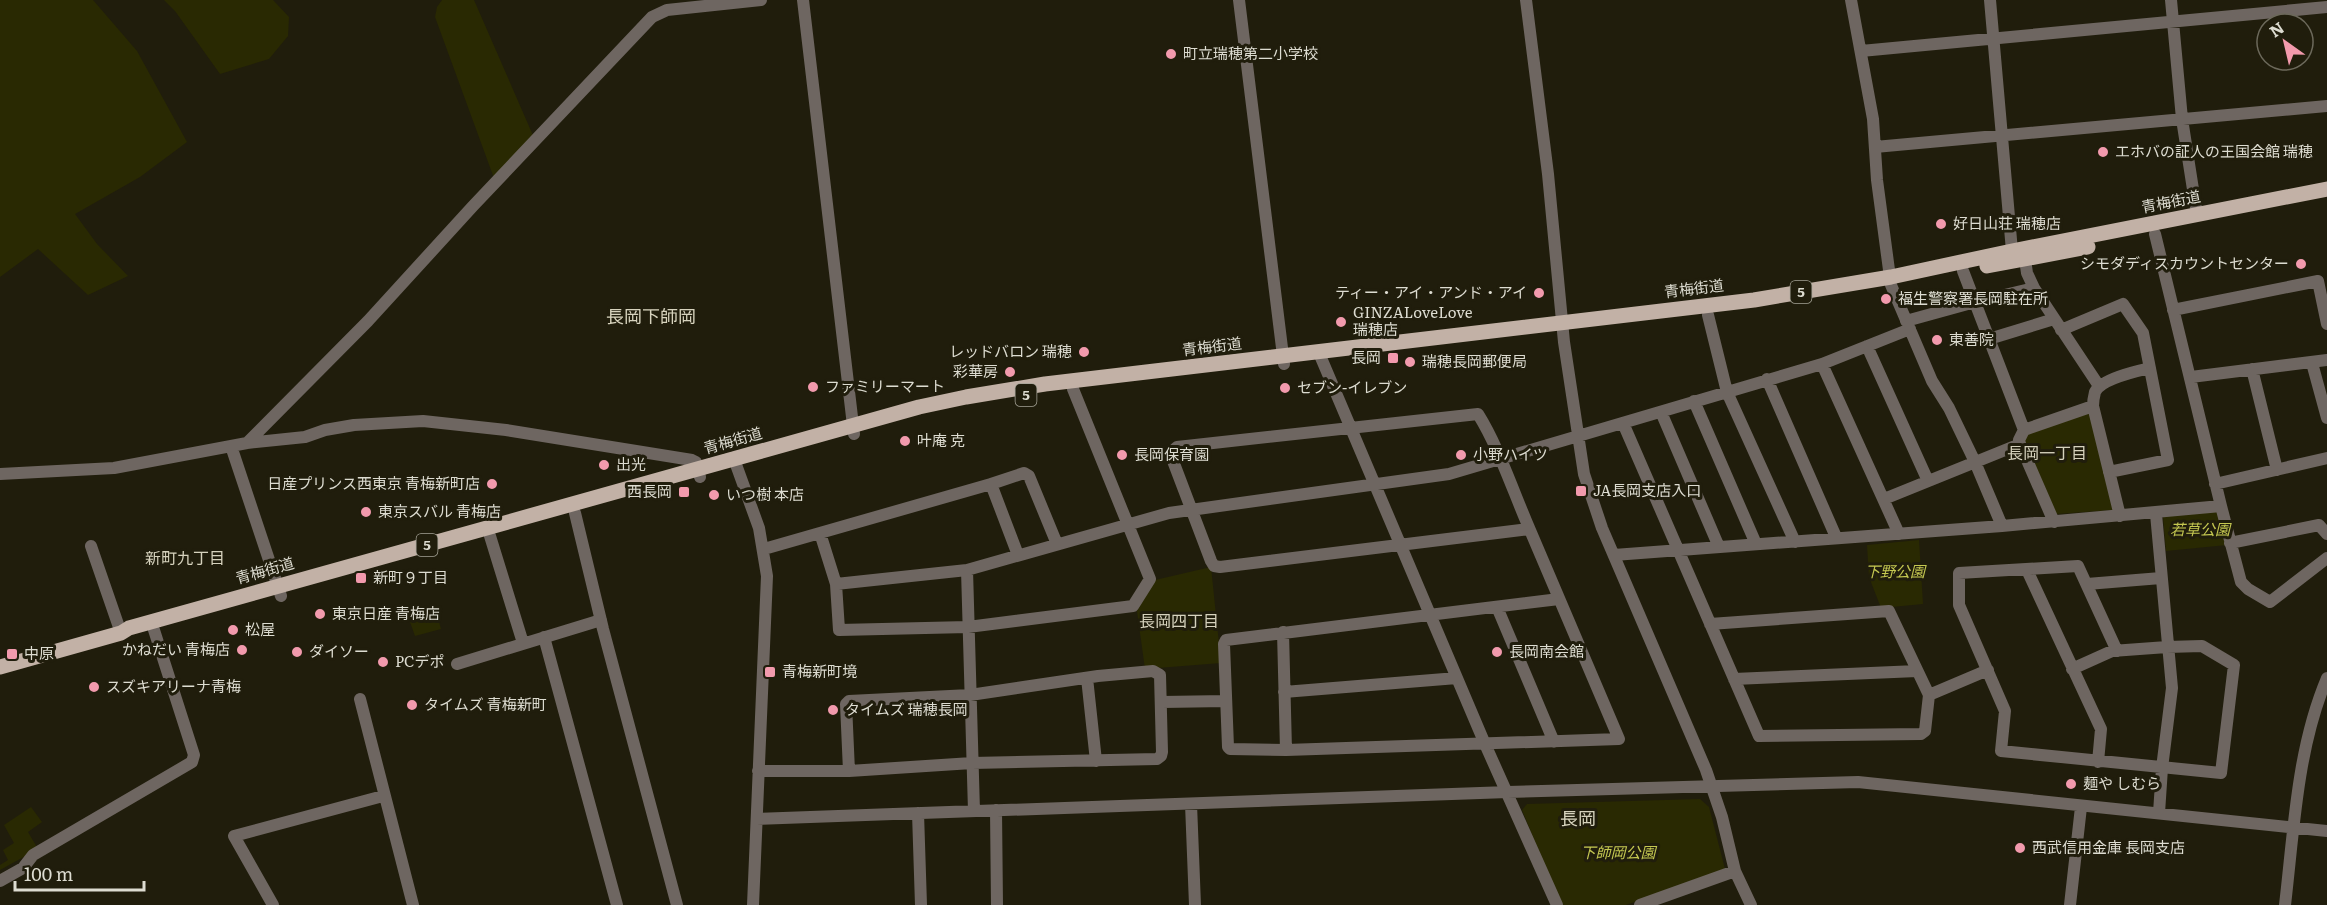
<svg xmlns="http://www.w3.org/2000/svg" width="2327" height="905" font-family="Literata,'Noto Sans JP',serif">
	<rect width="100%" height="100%" fill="#201d0c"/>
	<path fill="#292902" d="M0,0H93L137,51L187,142L140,177L75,214L97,244L128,276L88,295L38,249L0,277Z
		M164,0H273L289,17L288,36L269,59L220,74L175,11Z
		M442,0H474L535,140L495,181L435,17L437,7Z
		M2089,411L2113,510L2056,514L2022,439L2024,434Z
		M2215,511L2219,512L2227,545L2166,551L2163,516Z
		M1919,540L1923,604L1881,608L1869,577L1867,545Z
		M1211,567L1221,663L1145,669L1137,611L1155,580Z
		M437,614L441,629L415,636L410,622Z
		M1700,799L1709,807L1725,869L1626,905H1561L1522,810L1527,804Z
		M31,807L42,822L28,832L38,849L0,870V865L8,860L3,850L14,843L4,825Z"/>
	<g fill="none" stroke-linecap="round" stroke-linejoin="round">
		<path stroke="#6e6661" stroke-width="12" d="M803,0L854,434
			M1239,0L1284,364
			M1526,0L1548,174L1564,342L1584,474L1602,528L1706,770L1722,817L1735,871L1751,905
			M1851,0L1873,119L1877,180L1891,285L1932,381L1949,408L1975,462L2002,526
			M1990,0L2012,251
			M2171,0L2182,119L2197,215
			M1861,51L2327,7
			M1875,147L2327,106
			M2155,234L2221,506L2241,582L2248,589L2270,602L2327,558
			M2025,259L2027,273L2034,288L2099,386
			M1963,271L2024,430
			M2173,310L2318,281L2327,324
			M1708,315L1727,392L1795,542
			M1906,321L1975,302L2034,288
			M2061,330L2123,304L2143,333L2168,460L2109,472
			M1989,339L2054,319
			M1867,346L1928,481
			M1319,353L1485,744L1557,905
			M2312,363L2327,418
			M1822,364L1899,534
			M2252,369L2277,470
			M2191,377L2327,360
			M1767,379L1836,537
			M1694,401L1756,544
			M1661,412L1719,547
			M1623,423L1759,736L1921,734L1925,731L1929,695L1889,611L1710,624
			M247,443L368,321L473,206L652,17L667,10L761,0
			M2020,444L2054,522
			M231,446L281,596
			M734,459L759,528L767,576L753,905
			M0,474L114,468L247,443L305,437L325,430L354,425L423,421L506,430L692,460L696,462L700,477
			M991,484L1024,473L1029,476L1057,544
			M2215,484L2327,458
			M1884,499L2020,444L2019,440L2024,430L2093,406
			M575,513L603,629L677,905
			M2156,514L2172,688L2162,768L2159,813
			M2120,516L2093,406C2093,402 2094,396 2095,392C2101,379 2137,371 2150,368
			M1529,529L1220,567L1214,566L1211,561L1170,453L1177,447L1478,414C1498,446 1512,488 1527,523C1558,595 1589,667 1619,739L1286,750L1230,749L1228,747L1224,644L1226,640L1559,599
			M820,533L836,584L839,630L968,627L1133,606L1150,579L1073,389
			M490,536L523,643
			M2230,543L2319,525L2327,534
			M91,546L121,633
			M764,549L991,484L1018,555
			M1614,555L2002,526L2221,506
			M967,570L974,811
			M2027,570L2101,729L2098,762
			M836,584L967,570L1169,513L1449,474L1822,364L1910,329
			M2087,584L2161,578
			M1497,607L1554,742
			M1283,632L1286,750
			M544,637L617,905
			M457,664L601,620
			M2072,669L2112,651L2167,647L2202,646L2234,665L2221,773L2001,751L2005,711L1959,605V573L2078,566L2117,651
			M1153,671L1160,675L1162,752L1161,756L1157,759L972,763L849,771L846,704L849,701L970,695L1098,676Z
			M1087,678L1096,761
			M1734,679L1917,671
			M1284,692L1457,678
			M1929,695L1988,670
			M360,699L413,905
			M1162,702L1226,701
			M758,771H849
			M1191,804L1195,905
			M996,810L997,905
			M918,813L921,905
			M757,819L1508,792L1858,782L2327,831
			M0,881L23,868L33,855L192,762L194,755L154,630
			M273,905L234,836L383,796
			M1640,905L1735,871
			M2070,905L2081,807
			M2285,905C2294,829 2297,749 2327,678"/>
		<path stroke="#c2b1a6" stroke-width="15" d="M1987,266L2088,247
			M0,667L121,633L129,628L919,407L966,397L1045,384L1754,300L1891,277L2012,251L2327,189"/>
	</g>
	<g fill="#f29aad" stroke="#201d0c" stroke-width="2">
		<circle cx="1171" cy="54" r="6"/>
		<circle cx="2103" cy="152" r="6"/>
		<circle cx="1941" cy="224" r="6"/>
		<circle cx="2301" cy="264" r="6"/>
		<circle cx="1539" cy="293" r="6"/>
		<circle cx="1886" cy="299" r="6"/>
		<circle cx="1341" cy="322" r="6"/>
		<circle cx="1937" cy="340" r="6"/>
		<circle cx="1084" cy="352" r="6"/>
		<rect x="1387" y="352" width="12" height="12" rx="3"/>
		<circle cx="1410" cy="362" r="6"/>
		<circle cx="1010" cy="372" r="6"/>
		<circle cx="813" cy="387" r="6"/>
		<circle cx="1285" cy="388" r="6"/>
		<circle cx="905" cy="441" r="6"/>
		<circle cx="1122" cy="455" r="6"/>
		<circle cx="1461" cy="455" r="6"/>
		<circle cx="604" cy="465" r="6"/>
		<circle cx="492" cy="484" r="6"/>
		<rect x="1575" y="485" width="12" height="12" rx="3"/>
		<rect x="678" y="486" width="12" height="12" rx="3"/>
		<circle cx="714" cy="495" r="6"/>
		<circle cx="366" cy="512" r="6"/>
		<rect x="355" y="572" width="12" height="12" rx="3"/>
		<circle cx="320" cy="614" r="6"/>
		<circle cx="233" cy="630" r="6"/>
		<circle cx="242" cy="650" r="6"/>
		<circle cx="297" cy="652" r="6"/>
		<circle cx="1497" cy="652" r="6"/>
		<rect x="6" y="648" width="12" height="12" rx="3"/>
		<circle cx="383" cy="662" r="6"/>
		<rect x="764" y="666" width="12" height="12" rx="3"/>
		<circle cx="94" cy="687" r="6"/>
		<circle cx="412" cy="705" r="6"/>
		<circle cx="833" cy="710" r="6"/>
		<circle cx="2071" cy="784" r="6"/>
		<circle cx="2020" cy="848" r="6"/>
	</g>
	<g text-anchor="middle" stroke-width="6" stroke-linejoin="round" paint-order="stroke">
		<g fill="#201d0c" stroke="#a4a396" stroke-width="1.5">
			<rect x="1790.5" y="281" width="21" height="22" rx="4.5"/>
			<rect x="1015.5" y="384" width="21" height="22" rx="4.5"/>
			<rect x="416.5" y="534" width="21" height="22" rx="4.5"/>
		</g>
		<g font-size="14" font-weight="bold" fill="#dddcd1">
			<text x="1801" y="297">5</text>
			<text x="1026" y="400">5</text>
			<text x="427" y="550">5</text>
		</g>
		<g font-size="15" fill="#dddcd1" stroke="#201d0c" text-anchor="start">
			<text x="1183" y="59">町立瑞穂第二小学校</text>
			<text x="2115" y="157">エホバの証人の王国会館 瑞穂</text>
			<text x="1953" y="229">好日山荘 瑞穂店</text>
			<text x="2289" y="269" text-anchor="end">シモダディスカウントセンター</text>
			<text x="1527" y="298" text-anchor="end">ティー・アイ・アンド・アイ</text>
			<text x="1898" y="304">福生警察署長岡駐在所</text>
			<text x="1353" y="318">GINZALoveLove<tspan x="1353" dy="17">瑞穂店</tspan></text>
			<text x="1949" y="345">東善院</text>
			<text x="1072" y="357" text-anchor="end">レッドバロン 瑞穂</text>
			<text x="1381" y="363" text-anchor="end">長岡</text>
			<text x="1422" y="367">瑞穂長岡郵便局</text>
			<text x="998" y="377" text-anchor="end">彩華房</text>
			<text x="825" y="392">ファミリーマート</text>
			<text x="1297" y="393">セブン-イレブン</text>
			<text x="917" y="446">叶庵 克</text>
			<text x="1134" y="460">長岡保育園</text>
			<text x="1473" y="460">小野ハイツ</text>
			<text x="616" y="470">出光</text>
			<text x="480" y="489" text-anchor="end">日産プリンス西東京 青梅新町店</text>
			<text x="1593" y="496">JA長岡支店入口</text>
			<text x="672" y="497" text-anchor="end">西長岡</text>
			<text x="726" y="500">いつ樹 本店</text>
			<text x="378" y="517">東京スバル 青梅店</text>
			<text x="373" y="583">新町９丁目</text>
			<text x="332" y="619">東京日産 青梅店</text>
			<text x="245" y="635">松屋</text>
			<text x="230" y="655" text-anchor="end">かねだい 青梅店</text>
			<text x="309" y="657">ダイソー</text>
			<text x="1509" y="657">長岡南会館</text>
			<text x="24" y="659">中原</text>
			<text x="395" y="667">PCデポ</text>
			<text x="782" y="677">青梅新町境</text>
			<text x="106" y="692">スズキアリーナ青梅</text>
			<text x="424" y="710">タイムズ 青梅新町</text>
			<text x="845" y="715">タイムズ 瑞穂長岡</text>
			<text x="2083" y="789">麺や しむら</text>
			<text x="2032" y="853">西武信用金庫 長岡支店</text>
		</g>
		<g font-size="15" fill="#dddcd1" stroke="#201d0c">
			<text transform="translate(2171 202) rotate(-11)" y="5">青梅街道</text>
			<text transform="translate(1694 289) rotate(-7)" y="5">青梅街道</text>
			<text transform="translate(1212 347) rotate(-7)" y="5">青梅街道</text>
			<text transform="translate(733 441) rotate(-16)" y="5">青梅街道</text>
			<text transform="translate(265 571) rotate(-16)" y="5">青梅街道</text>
		</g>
		<g font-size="15" font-style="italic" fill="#c5c851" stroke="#201d0c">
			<text x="2200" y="535">若草公園</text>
			<text x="1895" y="577">下野公園</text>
			<text x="1618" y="858">下師岡公園</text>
		</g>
		<g font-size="16" fill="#d6d2bd" stroke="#201d0c">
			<text x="2047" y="459">長岡一丁目</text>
			<text x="185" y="564">新町九丁目</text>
			<text x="1179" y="627">長岡四丁目</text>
		</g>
		<g font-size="18" fill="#d6d2bd" stroke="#201d0c">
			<text x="651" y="323">長岡下師岡</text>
			<text x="1578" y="825">長岡</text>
		</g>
	</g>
	<g transform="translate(2285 42) rotate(326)"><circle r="28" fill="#201d0c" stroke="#6c695b" stroke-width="1.5"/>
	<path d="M0-4.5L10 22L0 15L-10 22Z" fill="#f29aad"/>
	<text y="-9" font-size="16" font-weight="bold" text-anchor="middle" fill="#dddcd1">N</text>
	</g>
	<path d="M15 881v9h129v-9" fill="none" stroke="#dddcd1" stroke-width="3"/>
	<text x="24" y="881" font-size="18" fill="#dddcd1" stroke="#201d0c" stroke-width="4.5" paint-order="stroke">100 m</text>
</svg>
